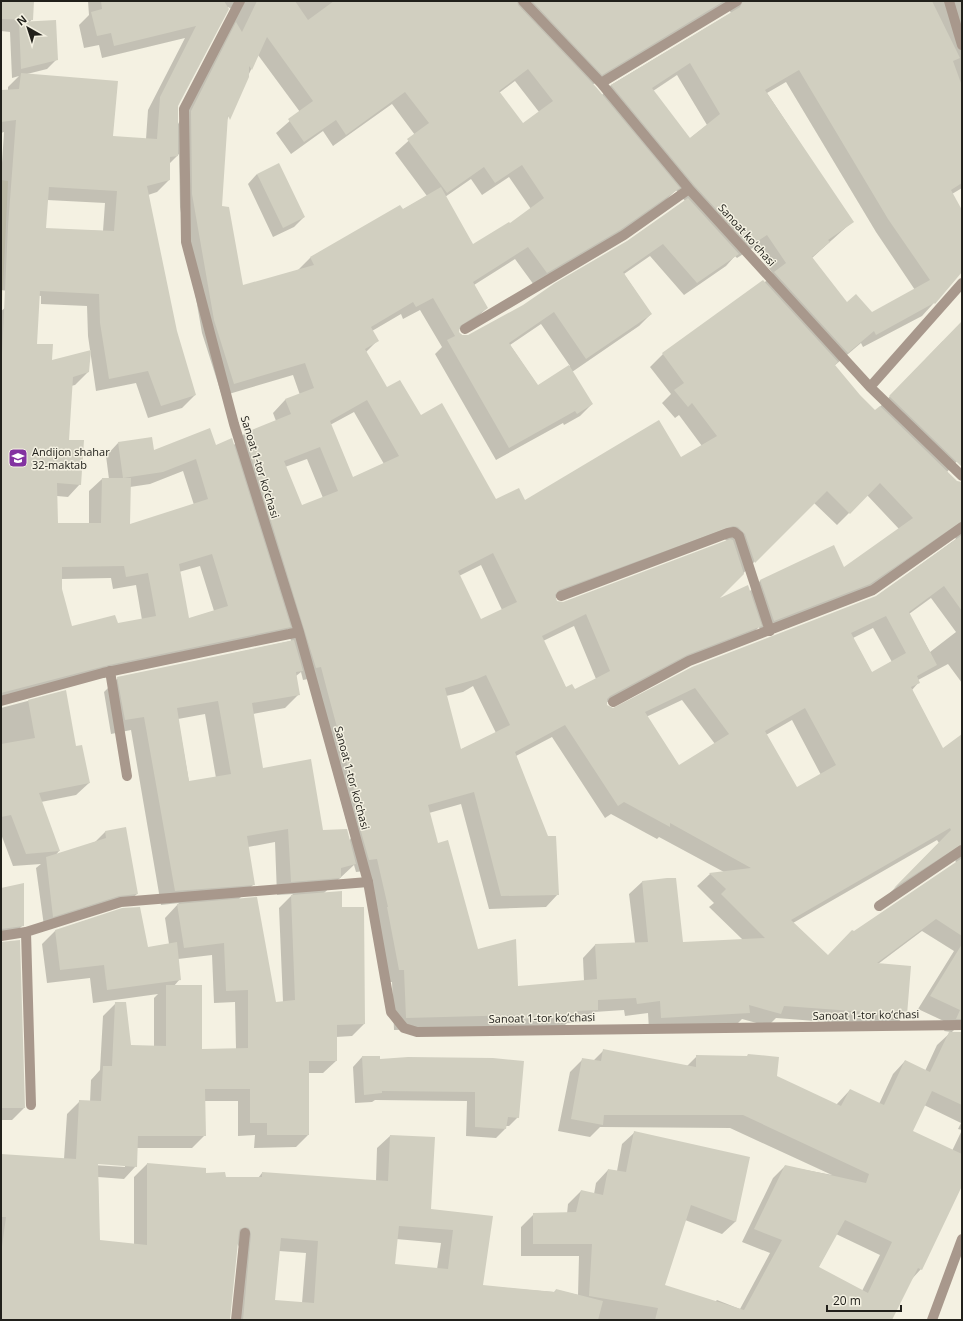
<svg xmlns="http://www.w3.org/2000/svg" width="963" height="1321" font-family="'Open Sans',sans-serif">
	<rect width="100%" height="100%" fill="#f4f1e2"/>
	<path fill="#eae6cf" d="M1,180L8,181L1,331Z"/>
	<path fill="#0003" fill-rule="evenodd" d="M1,1H33L32,19L29,23L57,59L47,69L27,74L112,137L146,139L148,110L185,38L102,58L99,45L84,48L79,25L89,15L88,1H962V188L952,194L962,212V251L953,282L922,316L863,347L861,343L834,366L859,396L875,412L943,341L962,340V456L947,472L962,497V683L948,664L918,680L919,682L912,690L943,750L962,735V1025H959L951,1033L962,1032V1184L921,1269L911,1280L891,1320H232L239,1247L237,1243L229,1320H1V1155L64,1159L67,1114L80,1101L90,1102L91,1080L100,1070L103,1016L116,1003L130,1046L154,1047V998L158,994L93,1003L90,978L47,983L42,944L55,931L147,948L169,944L165,918L179,903L161,905L131,730L111,734L104,692L118,678L291,641L288,629L277,639L95,677L1,704V311L5,308L51,361L88,372L75,385L71,386L68,441L80,484L68,497L57,496V524H89V491L102,479H109L106,456L118,443L153,451L233,446L244,434L276,421L273,413L285,400L300,395L293,375L222,396L202,333L180,207L179,154L169,164V180L157,192L148,195L176,331L195,395L182,408L148,418L136,383L96,391L88,336L87,306L41,304V296L1,290V178L4,132L1,133V91H8V87L19,76L12,78L10,32L1,31ZM228,7L233,10L234,17L177,126V106ZM720,8H728L731,13L611,85L602,95L592,85ZM258,55L300,112L276,133L291,154L323,131L333,146L392,104L415,135L395,153L427,196L402,210L400,207L310,258L297,271L242,287L221,207L226,122ZM677,75L707,125L689,139L653,91ZM515,81L539,112L523,124L499,93ZM786,82L876,232L915,290L872,314L847,304L812,258L852,222L767,93ZM509,177L531,209L509,225L473,246L445,197L471,179L482,195ZM676,190L685,201L628,241L523,306L469,336L465,337L459,333L458,330L474,320L487,308L474,285L515,259L534,285L607,242L666,200ZM47,200L105,203L103,231L45,229ZM754,247L773,274L764,283L763,281L663,354L650,367L671,394L662,403L675,418L679,415L702,446L681,459L525,501L495,500L420,417L387,389L366,352L377,341L372,331L401,314L403,319L420,310L442,347L435,354L496,460L563,423L564,425L580,416L592,404L572,372L639,326L651,314L624,274L650,256L684,295L726,266L735,256L737,258ZM541,324L570,366L538,386L510,345ZM354,412L384,464L352,478L330,425ZM307,459L323,498L301,506L285,467ZM183,471L194,505L129,525L130,487L150,484ZM867,495L899,529L843,569L761,580L749,592L716,601L813,502L837,525ZM952,533L956,539L876,597L613,710L606,705V703L673,667L748,638L759,627L761,633L856,597ZM723,538L727,541L563,603L557,602L554,599L714,539ZM481,565L502,610L480,621L459,576ZM200,566L214,611L188,619L179,572ZM111,578L113,589L136,585L142,620L117,625L71,628L61,589V579ZM931,598L956,632L930,652L909,614ZM574,626L596,679L574,691L566,688L543,641ZM873,628L892,662L872,673L853,638ZM301,672L303,680L308,679L351,838L349,841L323,831L262,769L253,714L285,708L299,694L296,676ZM473,686L496,733L460,750L446,696L463,692ZM682,700L715,744L679,766L646,717ZM205,714L216,778L189,782L178,719ZM792,720L821,775L797,789L766,735ZM552,737L605,818L611,814L657,839L659,837L724,872L710,874L697,886L714,903L709,907L743,940L682,943L667,879L642,882L629,894L635,943L595,945L583,958L584,981L517,987L477,950L437,844L429,813L461,804L489,909L546,907L558,894L516,756ZM937,840L939,843L888,895L955,859L956,863L854,932L828,956L793,923ZM275,842L277,895L293,894L279,908L283,1002L275,1003L238,900L254,884L248,847ZM354,865L356,872L365,871L386,982H392L394,1030L507,1027H563L567,1023L584,1022L594,1012L624,1010L625,1016L648,1013L649,1030L736,1025L742,1019L768,1026L776,1018L894,1027L906,1014L878,964L922,931L954,951L918,1009L948,1023L944,1031L951,1032L937,1045L925,1071L905,1061L893,1074L879,1104L850,1090L836,1105L776,1077L697,1056L687,1066L604,1050L593,1061L583,1059L570,1072L558,1131L590,1137L600,1127L730,1128L832,1175L785,1166L773,1178L742,1242L770,1253L740,1309L717,1300L715,1302L664,1286L685,1220L722,1234L735,1222L749,1158L635,1132L622,1144L617,1171L608,1170L596,1183L594,1194L581,1191L568,1204L567,1214H534L521,1227V1256H579L578,1295L556,1290L554,1292L482,1286L492,1217L430,1210L390,1136L377,1148L376,1181L262,1173L258,1178H225L205,1174V1169L147,1164L134,1177V1245L99,1241L98,1177L124,1179L136,1166L137,1148H192L205,1135L204,1101H238V1136L255,1135L254,1148L296,1147L308,1135V1073H323L336,1061V1037L352,1036L364,1024L341,908L324,893ZM212,955L214,1003L235,1002L236,1049L201,1050L174,986L180,979L178,959ZM924,1105L961,1123L958,1129L962,1130L952,1151L911,1131ZM94,1163L125,1165V1167L93,1165ZM836,1234L880,1255L862,1291L818,1268ZM396,1239L441,1243L437,1269L394,1265ZM279,1251L306,1253L302,1303L274,1301Z
		M257,174L304,217L294,227L273,237L248,184Z
		M65,691L75,747L89,783L76,795L41,802L59,851L55,856L95,842L105,832L125,828L137,894L127,903L44,926L36,868L41,864L13,866L1,834V708Z
		M1,889L23,925L10,938L1,940Z
		M1,943L24,1108L12,1120H1Z
		M362,1057H379V1060L493,1059L518,1117L509,1126H506L505,1129L496,1138L466,1136L467,1101L375,1100L372,1102L355,1103L353,1067Z"/>
	<path fill="#d1cfc0" fill-rule="evenodd" d="M1,1H34L33,20L1,19Z
		M101,1H224L229,9L178,106V156L170,157V180L147,186L177,331L196,395L161,406L148,371L109,379L100,323L99,294L40,291L37,344H53L52,360L91,350L89,372L73,377L69,440H84L81,485L57,483L58,523H101L102,478H131L130,524L208,499L196,459L163,472L123,478L118,442L152,437L154,450L210,428L216,445L232,438L291,627L109,665L1,693V376L8,226L16,120L1,122V90L19,89L21,73L118,81L113,136L157,139L160,97L196,26L114,46L111,33L97,36L91,12L102,9ZM49,187L117,191L114,231L46,228ZM212,554L228,606L189,618L179,564ZM124,566L126,577L148,573L156,616L118,623L115,615L72,626L62,589V567Z
		M257,1H295L308,20L334,1H517L518,5L596,87L680,188L620,230L547,273L528,247L473,282L488,308L460,326L459,332L462,335H468L523,305L555,283L627,241L688,198L739,254L697,283L663,244L623,272L652,314L586,359L554,312L509,343L538,385L569,365L593,404L577,414L575,411L509,448L447,340L455,336L433,298L416,307L413,302L371,327L379,341L365,349L387,387L400,380L421,415L442,403L496,499L519,488L525,500L659,420L681,457L717,436L692,403L688,407L674,390L684,383L662,353L763,280L838,362L835,365L860,395L875,410L880,406L957,481L962,482V521L870,584L774,621L760,580L834,545L844,567L913,518L880,483L850,514L827,491L755,563L745,534L738,527L733,526L559,590L555,595L557,601L563,602L730,539L733,540L744,574L720,598L748,585L762,626L687,655L610,696L607,699V705L613,708L692,667L876,596L962,535V611L944,586L909,612L937,665L917,676L920,683L911,687L943,748L962,734V844L894,888L951,830L950,828L791,920L828,955L852,930L854,931L962,858V936L936,919L877,963L911,966L907,1015L784,1006L781,1014L749,1005L750,1013L661,1018L660,1001L637,1004L636,998L598,1000V1010L576,1011V1015L556,1018L519,1019V1015L406,1018L404,970H399L387,907H388L377,859L369,860L360,828H364L327,690L321,667L316,668L244,433L291,414L285,399L314,388L305,363L234,384L214,320L192,194L191,111L236,22L242,32ZM267,37L313,101L288,119L304,142L336,120L346,135L405,92L429,123L407,139L447,193L484,167L495,183L522,165L544,198L510,223L509,222L473,244L441,187L403,209L400,205L310,257L314,265L243,285L229,207L222,206L228,115L230,120L249,77V66L252,70ZM528,69L553,101L523,123L499,91ZM367,400L399,456L353,477L330,421ZM320,447L338,491L302,505L284,461ZM493,553L517,602L481,619L458,571ZM586,614L610,671L575,689L572,684L566,687L542,636ZM886,616L906,653L872,672L851,633ZM486,675L510,725L461,749L445,688L477,679ZM695,688L729,734L679,765L645,712ZM805,708L836,765L797,787L765,731ZM565,725L618,806L624,802L670,827V823L751,868L709,873L726,889L721,894L765,938L683,942L676,878H667L642,881L648,942L595,944L597,979L518,986L516,939L478,949L448,840L438,843L428,805L474,792L501,896L559,895L556,836H548L515,752Z
		M532,1H724L602,75Z
		M743,1H932L960,58L953,61L962,86V183L951,190L962,210V272L935,304L934,303L876,335L874,331L848,353L774,272L786,263L767,235L750,246L694,185L611,85L740,7ZM690,63L720,114L690,138L652,88ZM799,70L888,219L930,280L872,312L856,294L847,302L812,257L830,242L828,240L854,222L765,90Z
		M56,20L58,60L21,69L19,22Z
		M279,163L305,217L283,228L257,174Z
		M962,321V467L889,396Z
		M294,640L303,671L296,672L300,695L252,703L263,768L311,759L323,830L347,829L356,864L341,868V878L291,882L288,829L247,836L255,885L175,891L144,717L125,720L117,677ZM218,701L231,774L189,781L177,708Z
		M66,690L76,746L82,745L90,783L39,793L60,851L26,854L11,815L1,817V744L35,738L28,700Z
		M126,827L138,894L119,896L53,917L46,857L106,838L105,831Z
		M24,883V926L1,929V888Z
		M342,891V907H364L365,1024L337,1025V1061H309V1135H267V1123H250V1089H205L206,1136H138L137,1167L98,1164L100,1240L147,1245V1163L206,1168V1173L225,1172L226,1177H262V1172L388,1181L390,1135L435,1137L431,1209L493,1216L483,1285L555,1292L556,1289L603,1301L598,1320H243L251,1234L249,1228L245,1227L240,1229L239,1232L230,1320H1V1254L6,1217H1V1154L76,1159L79,1100L101,1101L103,1066H112L115,1002H126L131,1045L166,1046V985H202V1049L248,1048V990L226,991L224,943L184,948L177,904L257,897L276,1002L295,1000L291,895ZM399,1226L453,1230L448,1269L395,1264ZM281,1238L318,1241L314,1303L275,1300Z
		M140,907L148,947L177,942L181,980L107,990L104,965L60,970L55,930L122,908Z
		M20,940L25,1108H1V942Z
		M962,944V1019H956L960,1010L930,996Z
		M949,1032H962V1105L932,1091L913,1131L962,1154V1186L922,1270L918,1268L892,1320H655L658,1308L589,1296L592,1244H533V1213L576,1212L581,1190L603,1195L608,1169L626,1172L634,1131L750,1157L736,1222L691,1205L665,1285L744,1310L782,1240L754,1229L785,1165L866,1183L869,1174L743,1115H604L603,1125L571,1119L582,1058L601,1061L603,1049L696,1067V1055L747,1056L748,1054L779,1057L777,1076L841,1106L850,1089L884,1105L905,1060L930,1072ZM845,1220L892,1242L868,1293L819,1267Z
		M362,1056H380V1059L408,1057L493,1058L524,1061L519,1118L508,1117L506,1129L475,1127V1092L382,1091V1093L364,1095Z"/>
	<g fill="none" stroke-linecap="round" stroke-linejoin="round">
		<path stroke="#a8988c" stroke-width="10" d="M561,596L728,533L734,532L739,536L770,631
			M110,671L127,776
			M613,702L689,661L873,590L962,527
			M26,932L31,1105
			M1,936L26,932L121,902L368,882
			M236,1320L245,1233"/>
		<path stroke="#a8988c" stroke-width="10" d="M240,1L184,109L186,242L234,424L299,632L368,882L391,1012L404,1028L417,1032L962,1025
			M523,1L601,83L689,189L870,387L962,476
			M949,1L962,45
			M601,83L737,1
			M465,329L624,235L689,189
			M870,387L962,283
			M1,701L103,673L299,632
			M879,906L962,850
			M932,1320L962,1239"/>
	</g>
	<defs>
		<symbol id="school-square" viewBox="-11 -11 22 22"><rect x="-9" y="-9" width="18" height="18" rx="4" fill="#8332a1" stroke="#f4f1e2"/><path d="M0-5L7-2L0 1L-7-2ZM-4 1L0 2.5L4 1V4Q0 6-4 4Z" fill="#fff"/></symbol>
	</defs>
	<g fill-rule="evenodd">
		<use href="#school-square" x="7" y="447" width="22" height="22"/>
	</g>
	<g text-anchor="middle" stroke-width="3" stroke-linejoin="round" paint-order="stroke">
		<g font-size="11" fill="#21201b" stroke="#f4f1e2">
			<text transform="translate(747 235) rotate(48)" y="4">Sanoat koʻchasi</text>
			<text transform="translate(260 467) rotate(73)" y="4">Sanoat 1-tor ko‘chasi</text>
			<text transform="translate(352 778) rotate(75)" y="4">Sanoat 1-tor ko‘chasi</text>
			<text transform="translate(866 1015) rotate(-1)" y="4">Sanoat 1-tor ko‘chasi</text>
			<text transform="translate(542 1018) rotate(-1)" y="4">Sanoat 1-tor ko‘chasi</text>
		</g>
		<g font-size="11" fill="#21201b" stroke="#f4f1e2" text-anchor="start">
			<text x="32" y="456">Andijon shahar<tspan x="32" dy="13">32-maktab</tspan></text>
		</g>
	</g>
	<rect width="963" height="1321" fill="none" stroke="#21201b" stroke-width="4"/>
	<g transform="translate(28 28) rotate(321)" stroke="#f4f1e2" stroke-width="3" paint-order="stroke">
	<path d="M0-3L7 15L0 10L-7 15Z" fill="#21201b"/>
	<text y="-6" font-size="11" font-weight="bold" text-anchor="middle" fill="#21201b">N</text>
	</g>
	<path d="M827 1305v6h74v-6" fill="none" stroke="#21201b" stroke-width="2"/>
	<text x="833" y="1305" font-size="12" fill="#21201b" stroke="#f4f1e2" stroke-width="3" paint-order="stroke">20 m</text>
</svg>
